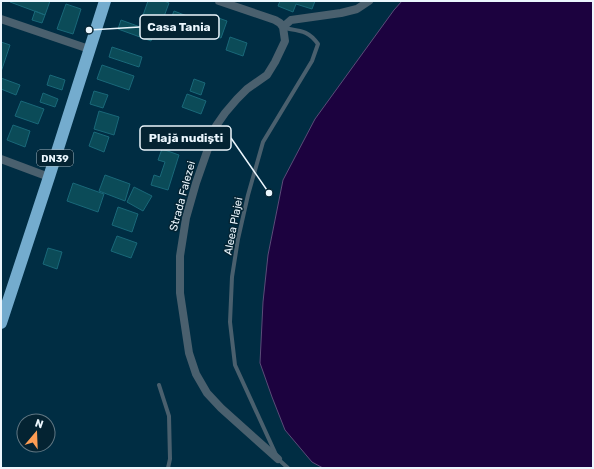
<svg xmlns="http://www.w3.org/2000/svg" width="594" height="469" font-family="Rubik,sans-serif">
	<rect width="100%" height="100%" fill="#002d43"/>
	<path fill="#1c023f" stroke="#5a4b78" d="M402,1H593V468H323L312,462L285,430L272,397L260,363L263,302L268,255L283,180L315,119L394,10Z"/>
	<path fill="#0b4b58" stroke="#196879" d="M10,1H50L45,15L10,2Z
		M148,1H164L169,3L159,30L140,24Z
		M280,1H315L312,9L296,4L293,12L278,6Z
		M66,4L81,9L73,34L57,29Z
		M35,11L45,15L42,23L32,20Z
		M174,11L187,16L179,36L166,31Z
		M210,15L227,21L221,38L204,33Z
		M121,20L154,32L151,41L118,29Z
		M230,37L247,43L243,56L226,50Z
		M1,42L10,45L1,72Z
		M112,47L142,57L139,67L109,57Z
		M102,65L134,76L129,90L97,79Z
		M50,75L65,80L62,90L47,85Z
		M1,78L20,85L16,95L1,89Z
		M194,79L205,83L201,95L190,91Z
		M94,91L108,95L103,108L90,104Z
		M43,93L58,99L55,107L40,102Z
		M187,94L206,101L201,114L182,107Z
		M21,101L44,109L38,124L15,116Z
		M99,111L119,117L114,135L94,129Z
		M13,125L30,131L25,147L7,140Z
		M94,132L109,137L104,152L89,146Z
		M162,149L179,155L168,190L151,185L154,175L160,177L165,162L158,160Z
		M105,175L130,184L125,201L99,191Z
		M73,183L104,194L98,212L67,201Z
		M134,187L152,196L143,211L127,202Z
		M118,207L138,214L132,232L112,225Z
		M117,236L137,243L131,258L111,251Z
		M48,248L62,252L57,269L43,264Z"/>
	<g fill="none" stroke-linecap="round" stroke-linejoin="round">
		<path stroke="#4a606e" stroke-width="4" d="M284,28C300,31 308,30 318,44L312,61L263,142L248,195L238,239L232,277L230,322L235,365L278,459L288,468
			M159,385L169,416L170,459L168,468"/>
		<path stroke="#4a606e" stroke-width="8" d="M219,1L275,20L280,23L283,27L285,41L275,62L267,75L247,89L237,99L225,113L216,126L210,143L196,183L186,218L180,256V293L189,353L196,374L207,393L221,408L278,459
			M1,19L89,49
			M283,27L291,20L341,13L357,9L369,1
			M1,159L49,177"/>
		<path stroke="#74acce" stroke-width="12" d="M1,323L49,177L105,1"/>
	</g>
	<g text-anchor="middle" stroke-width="3" stroke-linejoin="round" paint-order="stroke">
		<rect fill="#042332" stroke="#a6b7c0" stroke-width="1" x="37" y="150" width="36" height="16" rx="3"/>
		<g font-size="10" font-weight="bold" fill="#ebf6fd">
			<text x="55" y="162">DN39</text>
		</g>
		<g font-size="11" fill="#ebf6fd" stroke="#042332">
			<text transform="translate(182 196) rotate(-75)" y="4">Strada Falezei</text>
			<text transform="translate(233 226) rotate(-79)" y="4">Aleea Plajei</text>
		</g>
	</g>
	<path fill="none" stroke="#ebf6fd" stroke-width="1.5" d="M89 30L140 27M269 193L231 138"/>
	<g fill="#ebf6fd" stroke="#042332" stroke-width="1.5">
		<circle cx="89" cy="30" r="4"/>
		<circle cx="269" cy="193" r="4"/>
	</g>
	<g fill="#042332" stroke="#ebf6fd" stroke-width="1.5">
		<rect x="140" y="15" width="79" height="24" rx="4"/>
		<rect x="140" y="126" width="91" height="24" rx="4"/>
	</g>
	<g font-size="12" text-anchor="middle" font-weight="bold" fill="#ebf6fd">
		<text x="179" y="31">Casa Tania</text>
		<text x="186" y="142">Plajă nudiști</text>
	</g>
	<rect width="594" height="469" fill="none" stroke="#ebf6fd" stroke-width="4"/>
	<g transform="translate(36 433) rotate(19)"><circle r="19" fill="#042332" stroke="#607783"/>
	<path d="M0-3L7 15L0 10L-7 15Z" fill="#fd9d54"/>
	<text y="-6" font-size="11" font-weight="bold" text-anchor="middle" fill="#ebf6fd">N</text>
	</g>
</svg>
